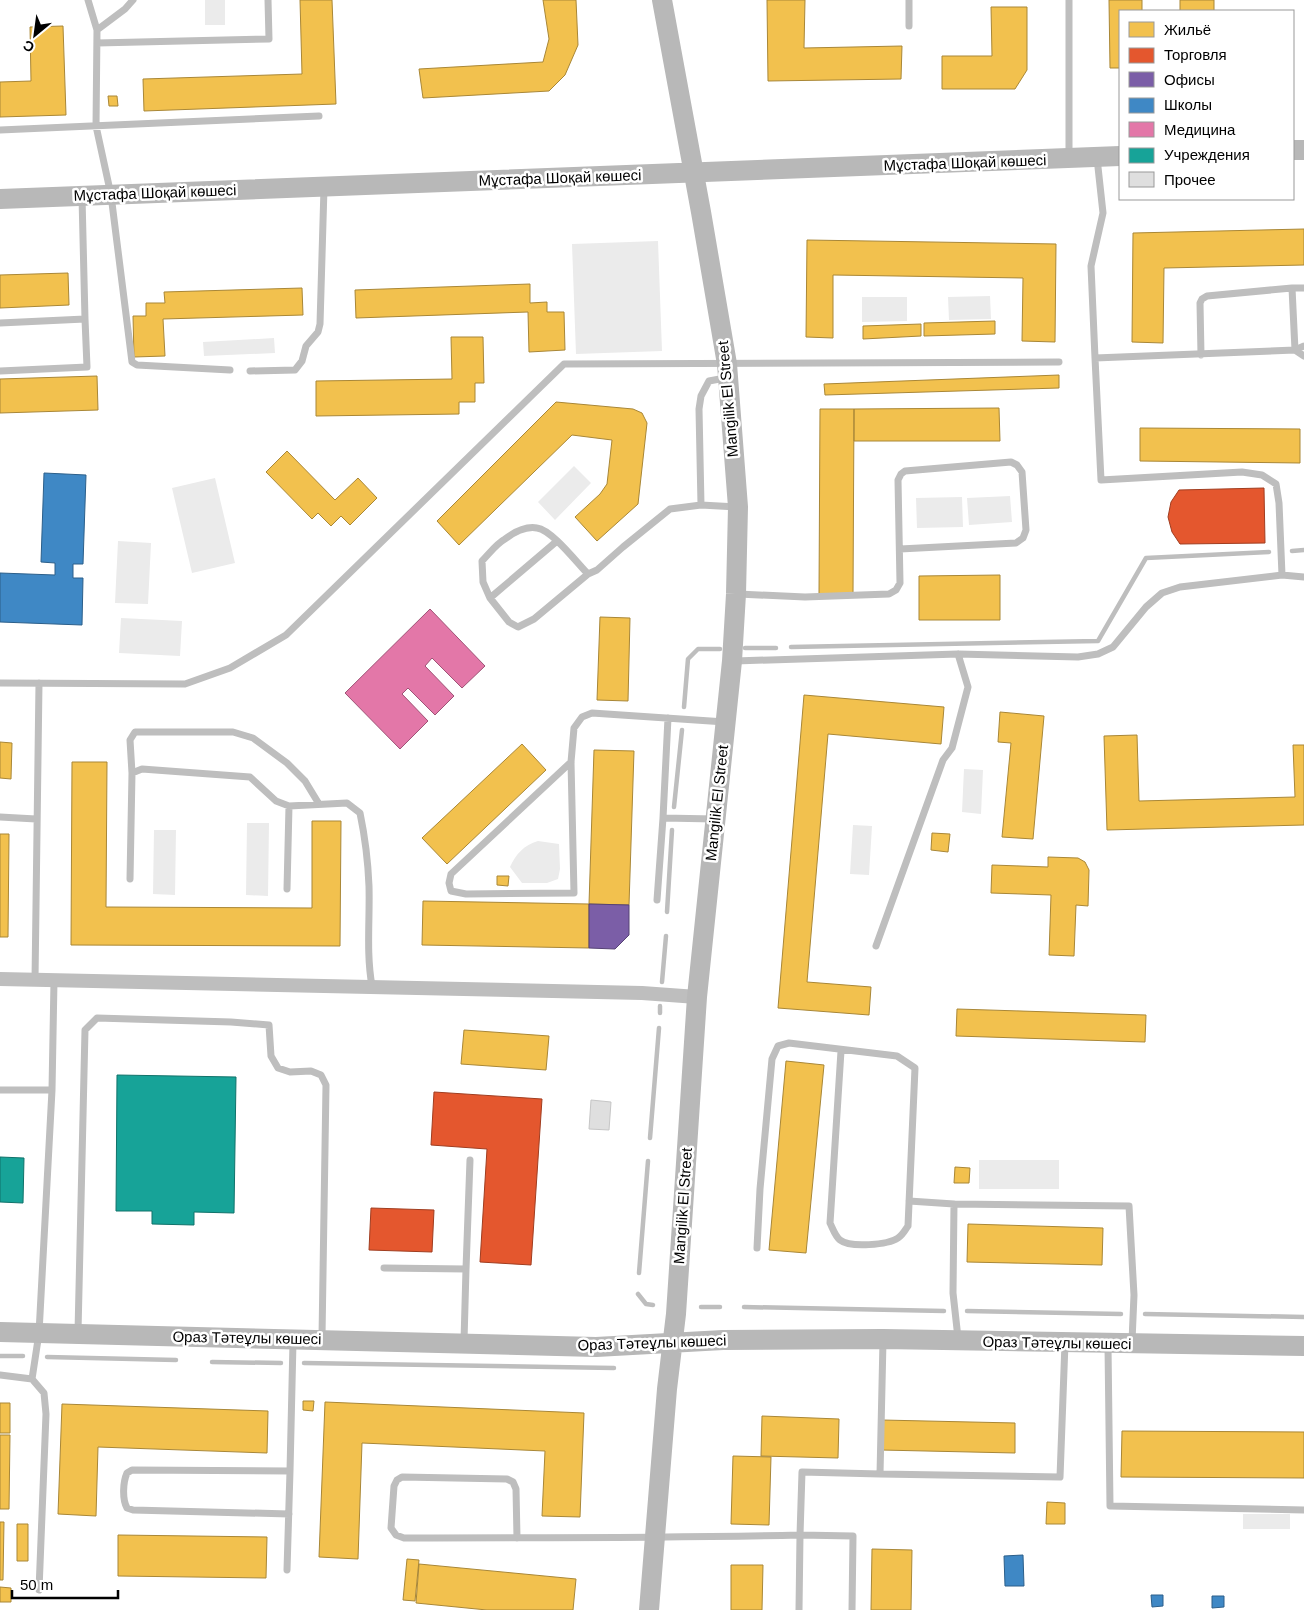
<svg xmlns="http://www.w3.org/2000/svg" width="1304" height="1610" font-family="Arial,sans-serif">
	<rect width="100%" height="100%" fill="#fff"/>
	<path fill="#ebebeb" d="M205,0H225V25H205Z
		M658,241L662,351L576,354L572,244Z
		M990,296L991,319L949,320L948,297Z
		M862,297H907V321L862,322Z
		M274,338L275,353L204,356L203,342Z
		M574,466L591,483L555,520L538,502Z
		M215,478L235,563L192,573L172,488Z
		M1010,496L1012,522L969,525L967,498Z
		M962,497L963,527L917,528L916,498Z
		M118,541L151,543L148,604L115,603Z
		M121,618L182,621L180,656L119,653Z
		M964,769L983,770L981,814L962,812Z
		M247,823H269L268,896L246,895Z
		M853,825L872,826L869,875L850,874Z
		M154,830H176L175,895L153,894Z
		M538,841L559,844L560,869L558,879L547,883H522L510,867C516,854 524,845 538,841Z
		M979,1160H1059V1189H979Z
		M1243,1514H1290V1529H1243Z"/>
	<path fill="#f2c14e" stroke="#a98737" d="M300,0H332L336,104L144,111L143,79L302,74Z
		M543,0H576L578,45L565,75L549,91L423,98L419,69L543,62L549,39Z
		M767,0H805L804,48L902,46L901,79L768,81Z
		M1109,0H1142V11H1120V68H1110Z
		M1180,0H1214V11H1180Z
		M991,7H1027V70L1015,89H942V56H992Z
		M63,26L66,115L0,117V82L31,81L30,27Z
		M108,96H117L118,106H109Z
		M1304,229V265L1164,268L1163,343L1132,342L1133,233Z
		M807,240L1056,244L1055,342L1022,341L1023,278L833,275V338L806,337Z
		M68,273L69,305L0,308V275Z
		M530,284V303L547,302V312H564L565,350L529,352L528,312L356,318L355,290Z
		M302,288L303,315L163,319L165,356L134,357L133,316H146V303H165L164,292Z
		M995,321V334L924,336V323Z
		M921,324V336L863,339V326Z
		M451,337H483L484,383H475V402H459V414L316,416V381L452,379Z
		M1059,375V388L825,395L824,384Z
		M97,376L98,410L0,413V379Z
		M556,402L633,409L642,413L647,423L638,504L597,541L575,517L600,494L607,484L612,440L572,435L459,545L437,521Z
		M999,408L1000,441H854V409Z
		M820,409H854L853,595L819,594Z
		M1140,428L1300,429V463L1140,461Z
		M287,451L335,500L358,478L377,498L350,525L341,516L331,526L318,513L312,519L266,472Z
		M1000,575V620H919V576Z
		M600,617L630,618L628,701L597,700Z
		M804,695L944,707L941,744L828,734L807,982L871,987L869,1015L778,1008Z
		M1000,712L1044,716L1033,839L1002,837L1011,743L998,742Z
		M1137,735L1139,801L1295,797L1293,745H1304V825L1107,830L1104,736Z
		M0,742L12,743L11,779L0,778Z
		M522,744L546,770L447,864L422,838Z
		M594,750L634,751L629,905L589,904Z
		M72,762H107L106,907L312,908V821H341L340,946L71,945Z
		M932,833L950,834L948,852L931,850Z
		M0,834H9L8,937H0Z
		M1048,857L1078,858L1085,862L1089,870L1088,906L1076,905L1074,956L1049,955L1051,895L991,893L992,865L1048,867Z
		M497,876H509L508,886L497,885Z
		M423,901L589,904V948L422,945Z
		M957,1009L1146,1015L1145,1042L956,1036Z
		M464,1030L549,1036L546,1070L461,1064Z
		M786,1061L824,1065L806,1253L769,1250Z
		M955,1167L970,1168L969,1183H954Z
		M968,1224L1103,1228L1102,1265L967,1262Z
		M303,1401H314L313,1411L303,1410Z
		M325,1402L584,1413L580,1517L542,1516L545,1451L362,1443L358,1559L319,1557Z
		M0,1403H10V1433H0Z
		M62,1404L268,1411L267,1453L98,1447L96,1516L58,1514Z
		M762,1416L839,1419L838,1458L761,1456Z
		M882,1420L1015,1423V1453L881,1450Z
		M1122,1431L1304,1432V1478L1121,1477Z
		M0,1435H10L9,1509H0Z
		M733,1456L771,1457L769,1525L731,1524Z
		M1047,1502L1065,1503V1524H1046Z
		M0,1522H4L3,1580H0Z
		M17,1524H28V1561H17Z
		M118,1535L267,1537L266,1578L118,1576Z
		M872,1549L912,1550L911,1610H871Z
		M407,1559L419,1560L415,1601L403,1600Z
		M419,1564L576,1579L573,1610H487L416,1603Z
		M731,1565H763L762,1610H731Z
		M0,1587L11,1588V1602H0Z"/>
	<path fill="#e4572e" stroke="#a03d20" d="M1264,488L1265,543L1180,544L1172,532L1168,517L1171,502L1179,490Z
		M434,1092L542,1099L531,1265L480,1262L487,1149L431,1145Z
		M371,1208L434,1210L432,1252L369,1250Z"/>
	<path fill="#7b5ea7" stroke="#564275" d="M589,904L629,905V935L615,949L589,948Z"/>
	<path fill="#3f88c5" stroke="#2c5f8a" d="M44,473L86,475L83,564H73V578H83L82,625L0,622V573L55,575V563L41,562Z
		M1023,1555L1024,1586H1005L1004,1556Z
		M1151,1595H1163V1606L1152,1607Z
		M1212,1596H1224V1607L1212,1608Z"/>
	<path fill="#e377a8" stroke="#9f5376" d="M430,609L485,666L462,688L432,658L425,666L454,696L435,715L408,688L402,694L428,721L400,749L345,693Z"/>
	<path fill="#17a398" stroke="#10726a" d="M117,1075L236,1077L234,1213L194,1212V1225L152,1224V1211H116Z
		M0,1157L24,1158L23,1203L0,1202Z"/>
	<g fill="none" stroke-linecap="round" stroke-linejoin="round">
		<path stroke="#bebebe" stroke-width="4.5" d="M1292,551L1304,550
			M791,647L1098,641L1146,558L1269,552
			M745,648H776
			M684,707L688,659L698,649H720
			M674,807L682,730
			M667,912L672,830
			M662,982L666,936
			M660,1013V1006
			M650,1138L659,1028
			M639,1273L648,1161
			M638,1294L646,1304L653,1305
			M701,1307H720
			M744,1307L944,1311
			M967,1311L1121,1314
			M1145,1314L1304,1317
			M0,1356H23
			M47,1357L176,1360
			M212,1362L281,1363
			M304,1363L614,1368"/>
	</g>
	<path fill="#dfdfdf" stroke="#c6c6c6" d="M591,1100L611,1102L609,1130L589,1129Z"/>
	<g fill="none" stroke-linecap="round" stroke-linejoin="round">
		<path stroke="#bebebe" stroke-width="7" d="M88,0L97,30L96,126L111,195L132,362L137,365L230,370
			M1069,0V156
			M909,26V0
			M97,30L125,9L133,0
			M97,43L269,39L268,0
			M0,130L319,116
			M1097,158L1103,213L1091,266L1095,358L1295,350L1304,346
			M82,197L85,319
			M1292,288H1304
			M0,323L85,319L87,367L0,371
			M1201,355L1200,303L1202,299L1207,296L1292,288L1295,350L1304,356
			M1095,358L1101,480L1242,472L1262,475L1276,484L1279,503L1282,575
			M250,371L295,370L302,361L306,346L318,332L320,324L324,188
			M701,505L699,409L701,396L709,381L725,378
			M557,541L490,598L483,582L482,561C489,554 496,544 505,539C513,533 526,526 537,528C552,530 577,563 588,574L597,570L623,547L670,509L701,505L737,507
			M738,594L805,597L889,594L896,590L900,583L898,480L901,474L905,471L1011,462L1017,465L1022,472L1026,530L1023,538L1016,543L900,549
			M490,598L509,622L518,627L534,619L588,574
			M735,661L958,654L1078,657L1098,654L1113,647L1146,607L1162,593L1180,587L1282,575L1304,577
			M0,683L185,684L230,668L286,635L564,364L1059,362
			M571,762L451,874L449,883L451,891L466,894L574,893L571,762L574,728L582,717L592,713L725,722
			M132,773L130,740L135,732H233L253,738L287,763L305,781L319,804
			M0,817L36,819
			M663,818L668,718
			M130,879L132,773L142,769L250,777L276,801L289,806L347,803L360,813C365,837 368,861 369,886C370,919 366,953 372,986
			M287,889L289,806
			M657,900L663,818L715,819
			M876,946L943,760L952,748L968,687L958,654
			M35,980L39,683
			M0,1090H52L39,1333L32,1379
			M52,1090L54,981
			M909,1201L954,1204
			M757,1248L760,1189L772,1059L778,1046L789,1043L897,1056L915,1068L908,1226C905,1230 903,1235 898,1238C888,1245 850,1248 840,1240C835,1236 833,1229 830,1223L841,1051
			M384,1268L466,1269L464,1341
			M466,1269L470,1160
			M78,1332L85,1030L97,1018L231,1022L269,1025L271,1056L278,1068L290,1072L311,1071L321,1075L326,1085L322,1337
			M958,1338L953,1293L954,1204L1129,1206L1134,1295L1132,1341
			M883,1341L880,1474L1060,1477L1065,1343
			M1108,1346L1110,1506L1304,1510
			M0,1375L32,1379L44,1393L46,1414L39,1590
			M290,1471L293,1342
			M517,1538L516,1489L513,1482L507,1479L402,1477L397,1480L394,1486L391,1528L396,1535L404,1538C536,1538 668,1538 800,1535L802,1472L880,1474
			M287,1570L290,1471L132,1470L127,1473C123,1482 122,1499 127,1508L133,1510L289,1514
			M799,1610L800,1535L853,1536L852,1610"/>
		<path stroke="#bebebe" stroke-width="14" d="M0,979L642,993L697,997"/>
		<path stroke="#b8b8b8" stroke-width="20" d="M1293,150H1304
			M0,199L1120,156
			M0,1332L596,1347L723,1340L883,1339L1304,1346
			M649,1610L667,1389L676,1314L697,997L732,661L736,594L738,507L727,364L701,212L662,0"/>
	</g>
	<g text-anchor="middle" stroke-width="5" stroke-linejoin="round" paint-order="stroke">
		<g font-size="15" fill="#000" stroke="#fff">
			<text transform="translate(965 163) rotate(-2)" y="5">Мұстафа Шоқай көшесі</text>
			<text transform="translate(560 178) rotate(-2)" y="5">Мұстафа Шоқай көшесі</text>
			<text transform="translate(155 193) rotate(-2)" y="5">Мұстафа Шоқай көшесі</text>
			<text transform="translate(728 399) rotate(-95)" y="5">Mangilik El Street</text>
			<text transform="translate(717 803) rotate(-84)" y="5">Mangilik El Street</text>
			<text transform="translate(683 1206) rotate(-86)" y="5">Mangilik El Street</text>
			<text transform="translate(247 1338) rotate(1)" y="5">Ораз Тәтеұлы көшесі</text>
			<text transform="translate(652 1343) rotate(-2)" y="5">Ораз Тәтеұлы көшесі</text>
			<text transform="translate(1057 1343) rotate(1)" y="5">Ораз Тәтеұлы көшесі</text>
		</g>
	</g>
	<rect x="1119" y="10" width="175" height="190" fill="#ffffff" stroke="#999999"/>
	<rect x="1129" y="22" width="25" height="15" fill="#f2c14e" stroke="#999999"/>
	<text x="1164" y="35" font-size="15" fill="#000000">Жильё</text>
	<rect x="1129" y="48" width="25" height="15" fill="#e4572e" stroke="#999999"/>
	<text x="1164" y="60" font-size="15" fill="#000000">Торговля</text>
	<rect x="1129" y="72" width="25" height="15" fill="#7b5ea7" stroke="#999999"/>
	<text x="1164" y="85" font-size="15" fill="#000000">Офисы</text>
	<rect x="1129" y="98" width="25" height="15" fill="#3f88c5" stroke="#999999"/>
	<text x="1164" y="110" font-size="15" fill="#000000">Школы</text>
	<rect x="1129" y="122" width="25" height="15" fill="#e377a8" stroke="#999999"/>
	<text x="1164" y="135" font-size="15" fill="#000000">Медицина</text>
	<rect x="1129" y="148" width="25" height="15" fill="#17a398" stroke="#999999"/>
	<text x="1164" y="160" font-size="15" fill="#000000">Учреждения</text>
	<rect x="1129" y="172" width="25" height="15" fill="#dfdfdf" stroke="#999999"/>
	<text x="1164" y="185" font-size="15" fill="#000000">Прочее</text>
	<g transform="translate(35 35) rotate(209)" stroke="#ffffff" stroke-width="4" paint-order="stroke">
	<path d="M0-4L9 19L0 12L-9 19Z" fill="#000000"/>
	<text y="-8" font-size="14" font-weight="bold" text-anchor="middle" fill="#000000">С</text>
	</g>
	<path d="M12 1590v8h106v-8" fill="none" stroke="#000000" stroke-width="2.5"/>
	<text x="20" y="1590" font-size="15" fill="#000000" stroke="#ffffff" stroke-width="4" paint-order="stroke">50 m</text>
</svg>
